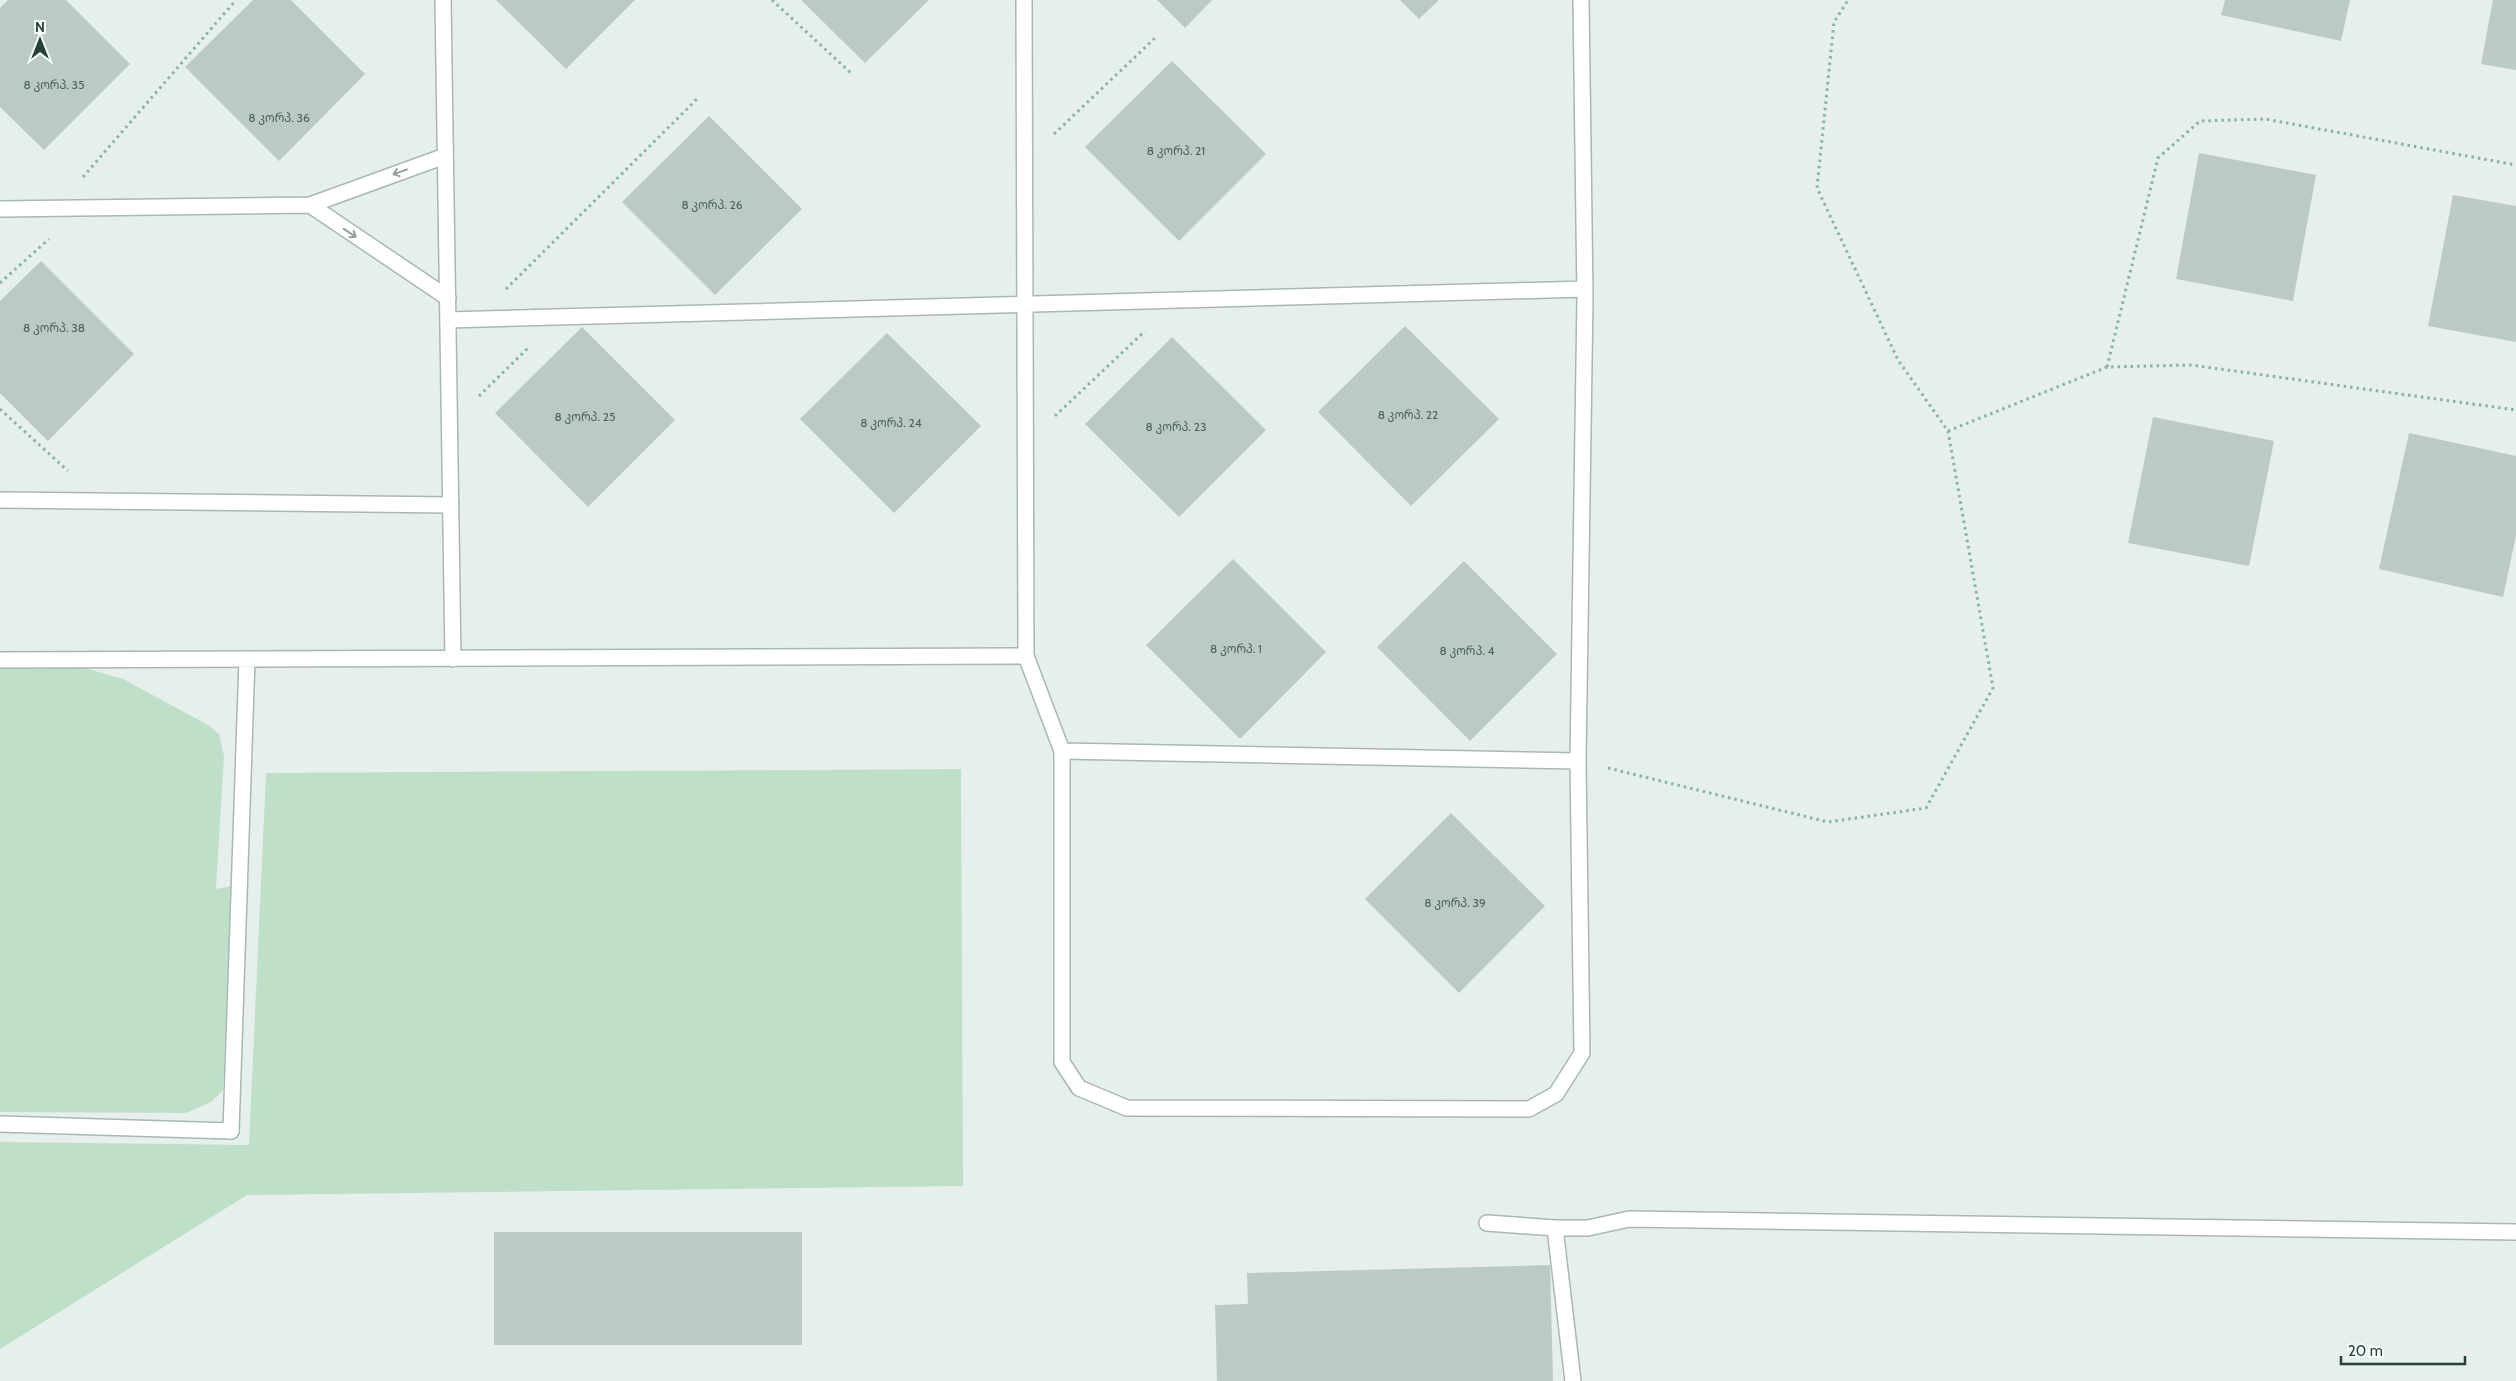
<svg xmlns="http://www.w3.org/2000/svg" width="2516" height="1381" font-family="Cabin,'Noto Sans Georgian',sans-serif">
	<rect width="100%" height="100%" fill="#e6efeb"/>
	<path fill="#bfe0c8" d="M0,661L78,666L123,679L208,725L219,734L224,756L216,889L232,886L223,1090L211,1102L186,1113L0,1112Z
		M961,769L963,1186L247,1195L0,1349V1142L249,1145L266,773Z"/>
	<path fill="#bbcac4" d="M8,0H66L130,64L44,150L0,107V8Z
		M253,0H291L365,74L279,161L185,67Z
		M496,0H635L566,69Z
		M801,0H929L865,63Z
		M1157,0H1212L1185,28Z
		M1400,0H1439L1419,19Z
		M2225,0H2350L2341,41L2221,15Z
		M2493,0H2516V70L2481,64Z
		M1172,61L1266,154L1179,241L1085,147Z
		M709,116L802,209L715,295L622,202Z
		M2199,153L2316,175L2293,301L2176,279Z
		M2453,195L2516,206V342L2428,326Z
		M41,261L134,354L48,441L0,393V301Z
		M1405,326L1499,419L1411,506L1318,412Z
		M582,327L675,420L588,507L495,413Z
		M887,333L981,426L894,513L800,419Z
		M1172,337L1266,430L1179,517L1085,424Z
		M2153,417L2274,441L2249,566L2128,543Z
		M2409,433L2516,456V536L2503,597L2379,569Z
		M1233,559L1326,652L1240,739L1146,645Z
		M1464,561L1557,654L1470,741L1377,647Z
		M1451,813L1545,906L1459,993L1365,899Z
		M494,1232H802V1345H494Z
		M1550,1265L1553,1381H1217L1215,1305L1248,1304L1247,1273Z"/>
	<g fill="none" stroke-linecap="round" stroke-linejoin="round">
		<defs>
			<path id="lane" d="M1024,0L1026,656
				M310,205L448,298
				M0,209L310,205L445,156
				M448,320L1585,289
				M0,500L451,505
				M1062,751V1062L1079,1088L1127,1108L1529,1109L1556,1094L1582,1053L1578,761L1585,297L1581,0
				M0,1124L231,1131"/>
			<path id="street" d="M443,0L453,659
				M0,660L1026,656L1062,751L1578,761
				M231,1131L247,659
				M1487,1223L1555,1228H1588L1629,1219L2516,1232
				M1555,1228L1573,1381"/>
		</defs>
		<use href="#lane" stroke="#a8b8b2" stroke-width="18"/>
		<use href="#street" stroke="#a8b8b2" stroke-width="18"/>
		<path stroke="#86b3a5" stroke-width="3" stroke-dasharray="2.5 4" stroke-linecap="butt" d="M772,0L852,74
			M1054,134L1155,38
			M83,177L236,0
			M0,283L49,239
			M506,289L697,99
			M2107,367L2158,158L2200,121L2265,119L2516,165
			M479,396L528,348
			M0,409L68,471
			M1055,416L1145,331
			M1948,431L2107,367L2191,365L2516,410
			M1608,768L1828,822L1926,808L1993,688L1948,431L1898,360L1817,188L1834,22L1848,0"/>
		<use href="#lane" stroke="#fff" stroke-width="15"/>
		<use href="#street" stroke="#fff" stroke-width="15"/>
	</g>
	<defs><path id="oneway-shaft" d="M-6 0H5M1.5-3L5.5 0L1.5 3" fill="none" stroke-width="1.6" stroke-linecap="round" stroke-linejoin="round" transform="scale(1.25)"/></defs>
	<g stroke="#92a09c">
		<use href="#oneway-shaft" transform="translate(400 172) rotate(160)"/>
		<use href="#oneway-shaft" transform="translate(350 233) rotate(34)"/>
	</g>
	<g text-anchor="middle" stroke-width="4.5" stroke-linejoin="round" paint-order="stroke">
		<g font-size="12" fill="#4a645c">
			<text x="54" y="89">8 კორპ. 35</text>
			<text x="279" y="122">8 კორპ. 36</text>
			<text x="1176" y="155">8 კორპ. 21</text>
			<text x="712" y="209">8 კორპ. 26</text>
			<text x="54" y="332">8 კორპ. 38</text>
			<text x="1408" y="419">8 კორპ. 22</text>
			<text x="585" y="421">8 კორპ. 25</text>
			<text x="891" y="427">8 კორპ. 24</text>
			<text x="1176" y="431">8 კორპ. 23</text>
			<text x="1236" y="653">8 კორპ. 1</text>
			<text x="1467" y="655">8 კორპ. 4</text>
			<text x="1455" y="907">8 კორპ. 39</text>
		</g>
	</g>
	<g transform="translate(40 40)" stroke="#f7fbf9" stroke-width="4" paint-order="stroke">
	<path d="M0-4L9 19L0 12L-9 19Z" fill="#24423a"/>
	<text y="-8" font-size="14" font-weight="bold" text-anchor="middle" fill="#24423a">N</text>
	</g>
	<path d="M2341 1356v8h124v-8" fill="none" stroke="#24423a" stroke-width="2.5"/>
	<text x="2348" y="1356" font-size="15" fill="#24423a" stroke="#f7fbf9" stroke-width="4" paint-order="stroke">20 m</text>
</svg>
